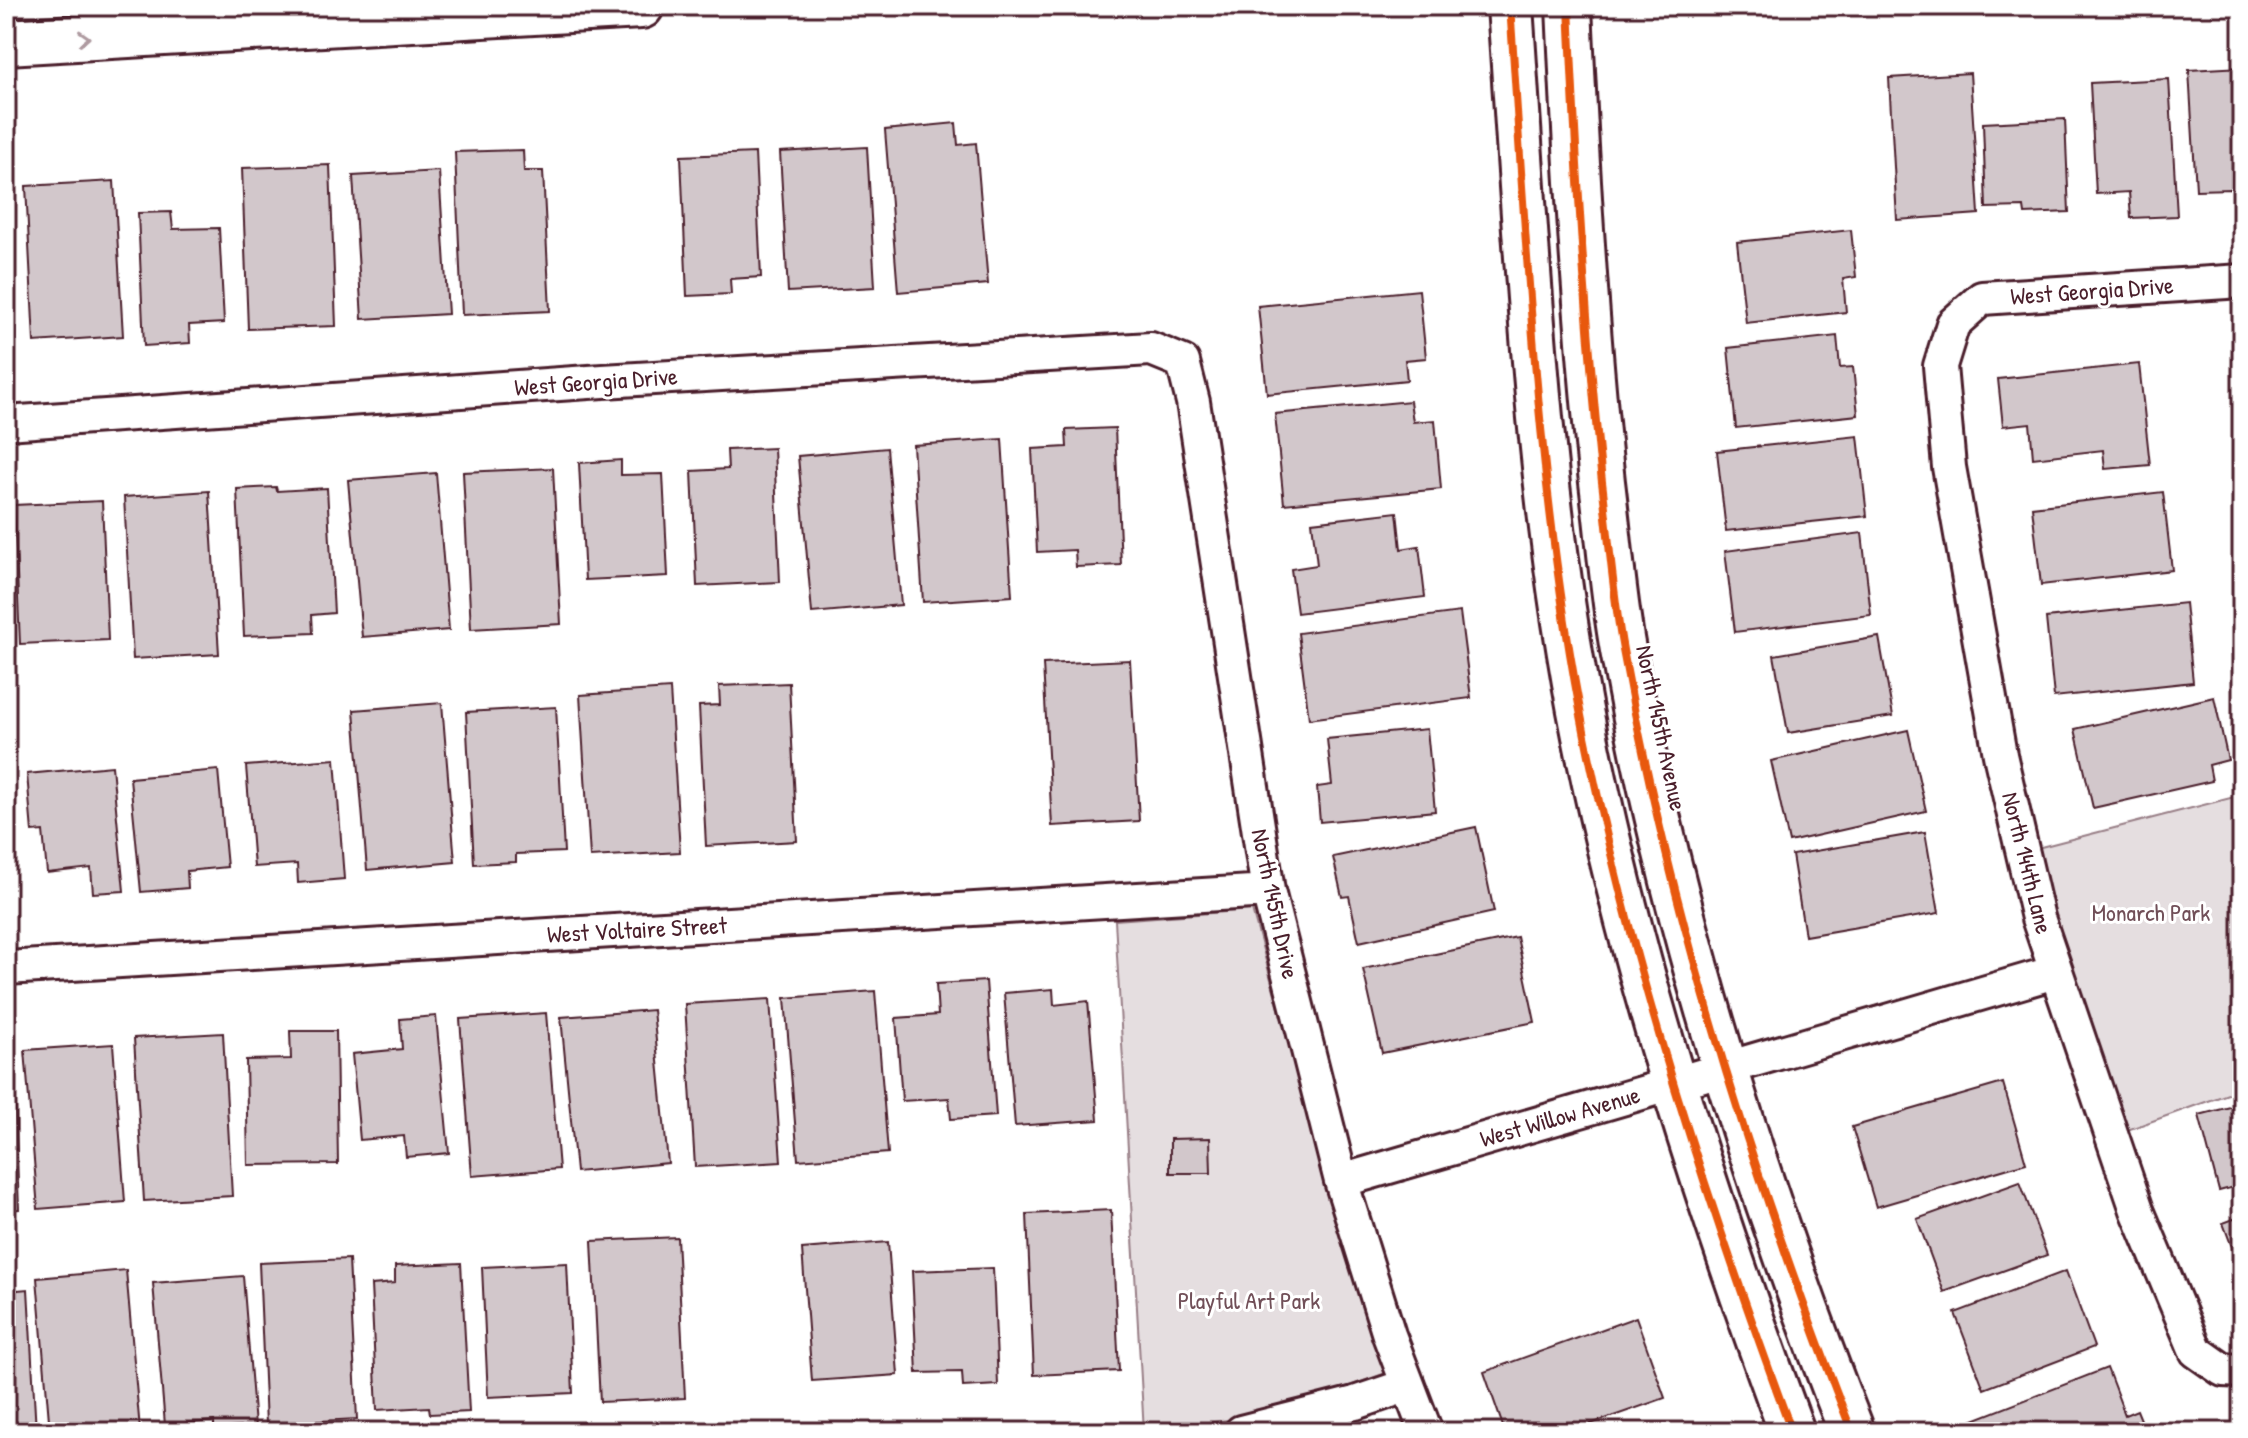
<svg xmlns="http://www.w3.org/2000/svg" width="2248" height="1438" font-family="'Patrick Hand',sans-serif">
	<rect width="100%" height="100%" fill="#fff"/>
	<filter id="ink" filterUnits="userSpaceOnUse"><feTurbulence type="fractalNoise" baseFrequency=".0125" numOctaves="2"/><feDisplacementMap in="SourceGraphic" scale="16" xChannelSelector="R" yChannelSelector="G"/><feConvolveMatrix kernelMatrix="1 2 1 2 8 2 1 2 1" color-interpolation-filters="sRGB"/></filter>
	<g filter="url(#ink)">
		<path fill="#e5dee0" stroke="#987e86" stroke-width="2" d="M2242,795V1089L2119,1133L2037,848Z
			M1252,910L1301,1089L1389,1372L1270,1414L1144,1432L1115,920Z"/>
		<path fill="#d2c7cb" stroke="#4a1f2b" stroke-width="2" d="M2242,67V213H2232L2231,189L2196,190L2189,70Z
			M1970,73L1979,214L1897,220L1889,78Z
			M2169,79L2177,216L2131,218L2129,192L2096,194L2090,83Z
			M2065,119L2069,212L2025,214L2024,207L1986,208L1983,123Z
			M956,123L958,145L976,143L988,284L898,292L885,130Z
			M867,147L875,287L788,292L780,152Z
			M523,150L524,171H543L550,311L462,315L455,152Z
			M755,153L761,277L730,279L731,294L687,296L681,156Z
			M330,165L336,326L248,329L242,168Z
			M439,171L448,314L362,319L353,176Z
			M114,181L123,336L34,342L26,186Z
			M171,212L173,229L219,228L224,323L189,325L190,343L144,346L138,213Z
			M1851,230L1856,277L1843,279L1846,312L1746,323L1737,242Z
			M1419,290L1426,358L1405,360L1407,380L1267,394L1258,306Z
			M6,292L10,353H6Z
			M1837,336L1840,368L1853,367L1858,415L1736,428L1728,348Z
			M2139,364L2150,465L2105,469L2103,450L2033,458L2030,423L2003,426L1998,379Z
			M1410,401L1413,422L1435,420L1441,489L1284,504L1275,414Z
			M1115,428L1121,565L1076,567L1075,550L1037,552L1032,449L1067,447L1066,430Z
			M1858,436L1867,516L1726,531L1717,451Z
			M1002,439L1012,596L923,602L913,445Z
			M774,448L780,582L697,586L692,471L728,469L727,450Z
			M887,448L901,605L812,613L798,456Z
			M621,460V475L663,474L668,576L585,580L579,463Z
			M553,468L561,624L471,629L463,472Z
			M436,473L449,630L362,637L348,480Z
			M276,487L277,491L327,488L334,613L312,615L313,633L244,636L237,489Z
			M209,491L219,654L133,659L124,497Z
			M2163,492L2172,570L2041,585L2032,507Z
			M102,501L108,640L20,644L14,505Z
			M1397,512L1401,549L1419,546L1425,597L1297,613L1291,569L1317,565L1312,522Z
			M1862,533L1871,615L1735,632L1725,551Z
			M2185,603L2193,682L2054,697L2046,618Z
			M1460,612L1471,698L1309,719L1298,633Z
			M1879,637L1893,716L1788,733L1774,655Z
			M1130,660L1139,821L1052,826L1043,664Z
			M789,683L797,841L706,846L699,706L720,705L719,686Z
			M670,689L680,852L590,857L580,695Z
			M2214,697L2228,760L2209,765L2212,781L2093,808L2075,729Z
			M442,703L455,862L367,870L354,710Z
			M556,707L564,852L516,854V862L474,864L466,712Z
			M1427,729L1435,811L1320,822L1317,787L1332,785L1327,739Z
			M1908,730L1926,811L1789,842L1771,761Z
			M335,759L344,879L298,883L297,864L254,867L246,766Z
			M112,766L124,891L93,893L91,868L47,873L43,831L32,832L27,774Z
			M218,770L227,867L187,871L188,888L141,892L130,778Z
			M1476,827L1494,912L1359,942L1349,896L1342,897L1333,857Z
			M1925,832L1939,913L1805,936L1792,855Z
			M1517,937L1535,1022L1382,1053L1363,969Z
			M986,981L996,1116L951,1119L949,1098L902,1101L896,1018L938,1015L936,984Z
			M1053,989L1054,1005L1088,1001L1098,1120L1015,1126L1004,993Z
			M875,991L888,1153L798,1160L785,998Z
			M770,999L781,1162L695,1167L685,1004Z
			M653,1010L668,1163L576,1172L561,1017Z
			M546,1013L559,1169L472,1176L460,1019Z
			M436,1016L449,1153L406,1157L404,1136L360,1140L352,1054L402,1049L400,1019Z
			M290,1031H336L338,1164L248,1165L246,1060L291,1059Z
			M223,1033L232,1196L144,1201L134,1038Z
			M113,1044L125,1202L38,1209L25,1050Z
			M6,1048H13L19,1209L6,1210Z
			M2003,1083L2026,1163L1876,1207L1852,1127Z
			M2242,1104V1185L2219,1191L2199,1115Z
			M1210,1138L1211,1173H1170V1139Z
			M2020,1182L2047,1255L1944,1292L1917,1219Z
			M1111,1210L1119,1371L1034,1375L1027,1214Z
			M2242,1216V1302L2241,1303L2231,1274L2241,1271L2223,1223Z
			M677,1237L685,1398L600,1402L592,1241Z
			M888,1242L898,1375L812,1381L802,1249Z
			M349,1259L357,1419L266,1424L259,1263Z
			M461,1263L469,1412L430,1414L429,1407L377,1410L371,1285L395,1283V1266Z
			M567,1263L573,1393L488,1397L482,1267Z
			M993,1268L998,1385L963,1387L962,1372L917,1373L912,1271Z
			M126,1270L140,1430L50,1432L37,1278Z
			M2066,1271L2094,1347L1984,1389L1955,1313Z
			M243,1276L255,1426L214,1429V1421L165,1425L153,1283Z
			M28,1289L36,1432H6V1291Z
			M1636,1317L1665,1398L1568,1432H1505L1484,1372Z
			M2107,1368L2125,1415L2137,1410L2146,1432H1970L1966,1423Z"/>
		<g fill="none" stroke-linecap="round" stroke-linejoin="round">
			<defs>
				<path id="street" d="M2242,281L1982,298L1953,324L1940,366L1949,467L2000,755L2038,918L2137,1210L2196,1351L2223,1370L2242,1371
					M6,423L603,381L1151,349L1183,362L1193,402L1268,891L1341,1181L1389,1335L1426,1432
					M6,968L1268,891
					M1341,1181L2055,972
					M1241,1432L1355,1403L1408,1385"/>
				<path id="secondary" d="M1510,6C1527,250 1537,496 1585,736C1633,974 1708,1205 1792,1432
					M1569,6C1576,165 1585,324 1602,482C1609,538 1613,595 1623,650C1671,918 1753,1179 1852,1432
					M6,42L641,6"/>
			</defs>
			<use href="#street" stroke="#4a1f2b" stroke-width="38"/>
			<use href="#secondary" stroke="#4a1f2b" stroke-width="50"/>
			<use href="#street" stroke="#fff" stroke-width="32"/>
			<use href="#secondary" stroke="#fff" stroke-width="44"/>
			<defs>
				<path id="cycleway" d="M1510,6C1527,250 1537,496 1585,736C1633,974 1708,1205 1792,1432
					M1569,6C1576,165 1585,324 1602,482C1609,538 1613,595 1623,650C1671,918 1753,1179 1852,1432"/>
			</defs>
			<use href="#cycleway" stroke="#fff" stroke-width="13"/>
			<use href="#cycleway" stroke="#e8590c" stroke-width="8"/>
		</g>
		<defs><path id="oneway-chevron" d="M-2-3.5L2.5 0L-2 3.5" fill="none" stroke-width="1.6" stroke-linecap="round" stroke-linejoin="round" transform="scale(2)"/></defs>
		<use stroke="#ae9aa0" href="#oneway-chevron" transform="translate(84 38) rotate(-3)"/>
	</g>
	<g text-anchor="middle" stroke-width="6" stroke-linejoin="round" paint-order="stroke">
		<g font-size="24" fill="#4a1f2b" stroke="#fff">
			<text transform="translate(2092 291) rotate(-4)" y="8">West Georgia Drive</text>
			<text transform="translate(596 382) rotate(-4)" y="8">West Georgia Drive</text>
			<text transform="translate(1661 728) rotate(78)" y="8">North 145th Avenue</text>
			<text transform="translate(2027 863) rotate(76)" y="8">North 144th Lane</text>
			<text transform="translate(1275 904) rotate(78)" y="8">North 145th Drive</text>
			<text transform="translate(637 930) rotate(-3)" y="8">West Voltaire Street</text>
			<text transform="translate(1560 1117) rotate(-16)" y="8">West Willow Avenue</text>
		</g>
		<g font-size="24" fill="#714f58" stroke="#fff">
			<text x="2151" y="921">Monarch Park</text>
			<text x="1249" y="1309">Playful Art Park</text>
		</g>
	</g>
	<rect width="2248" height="1438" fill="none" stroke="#fff" stroke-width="32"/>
	<rect x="16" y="16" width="2216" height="1406" fill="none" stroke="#4a1f2b" stroke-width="3" filter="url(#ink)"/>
</svg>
